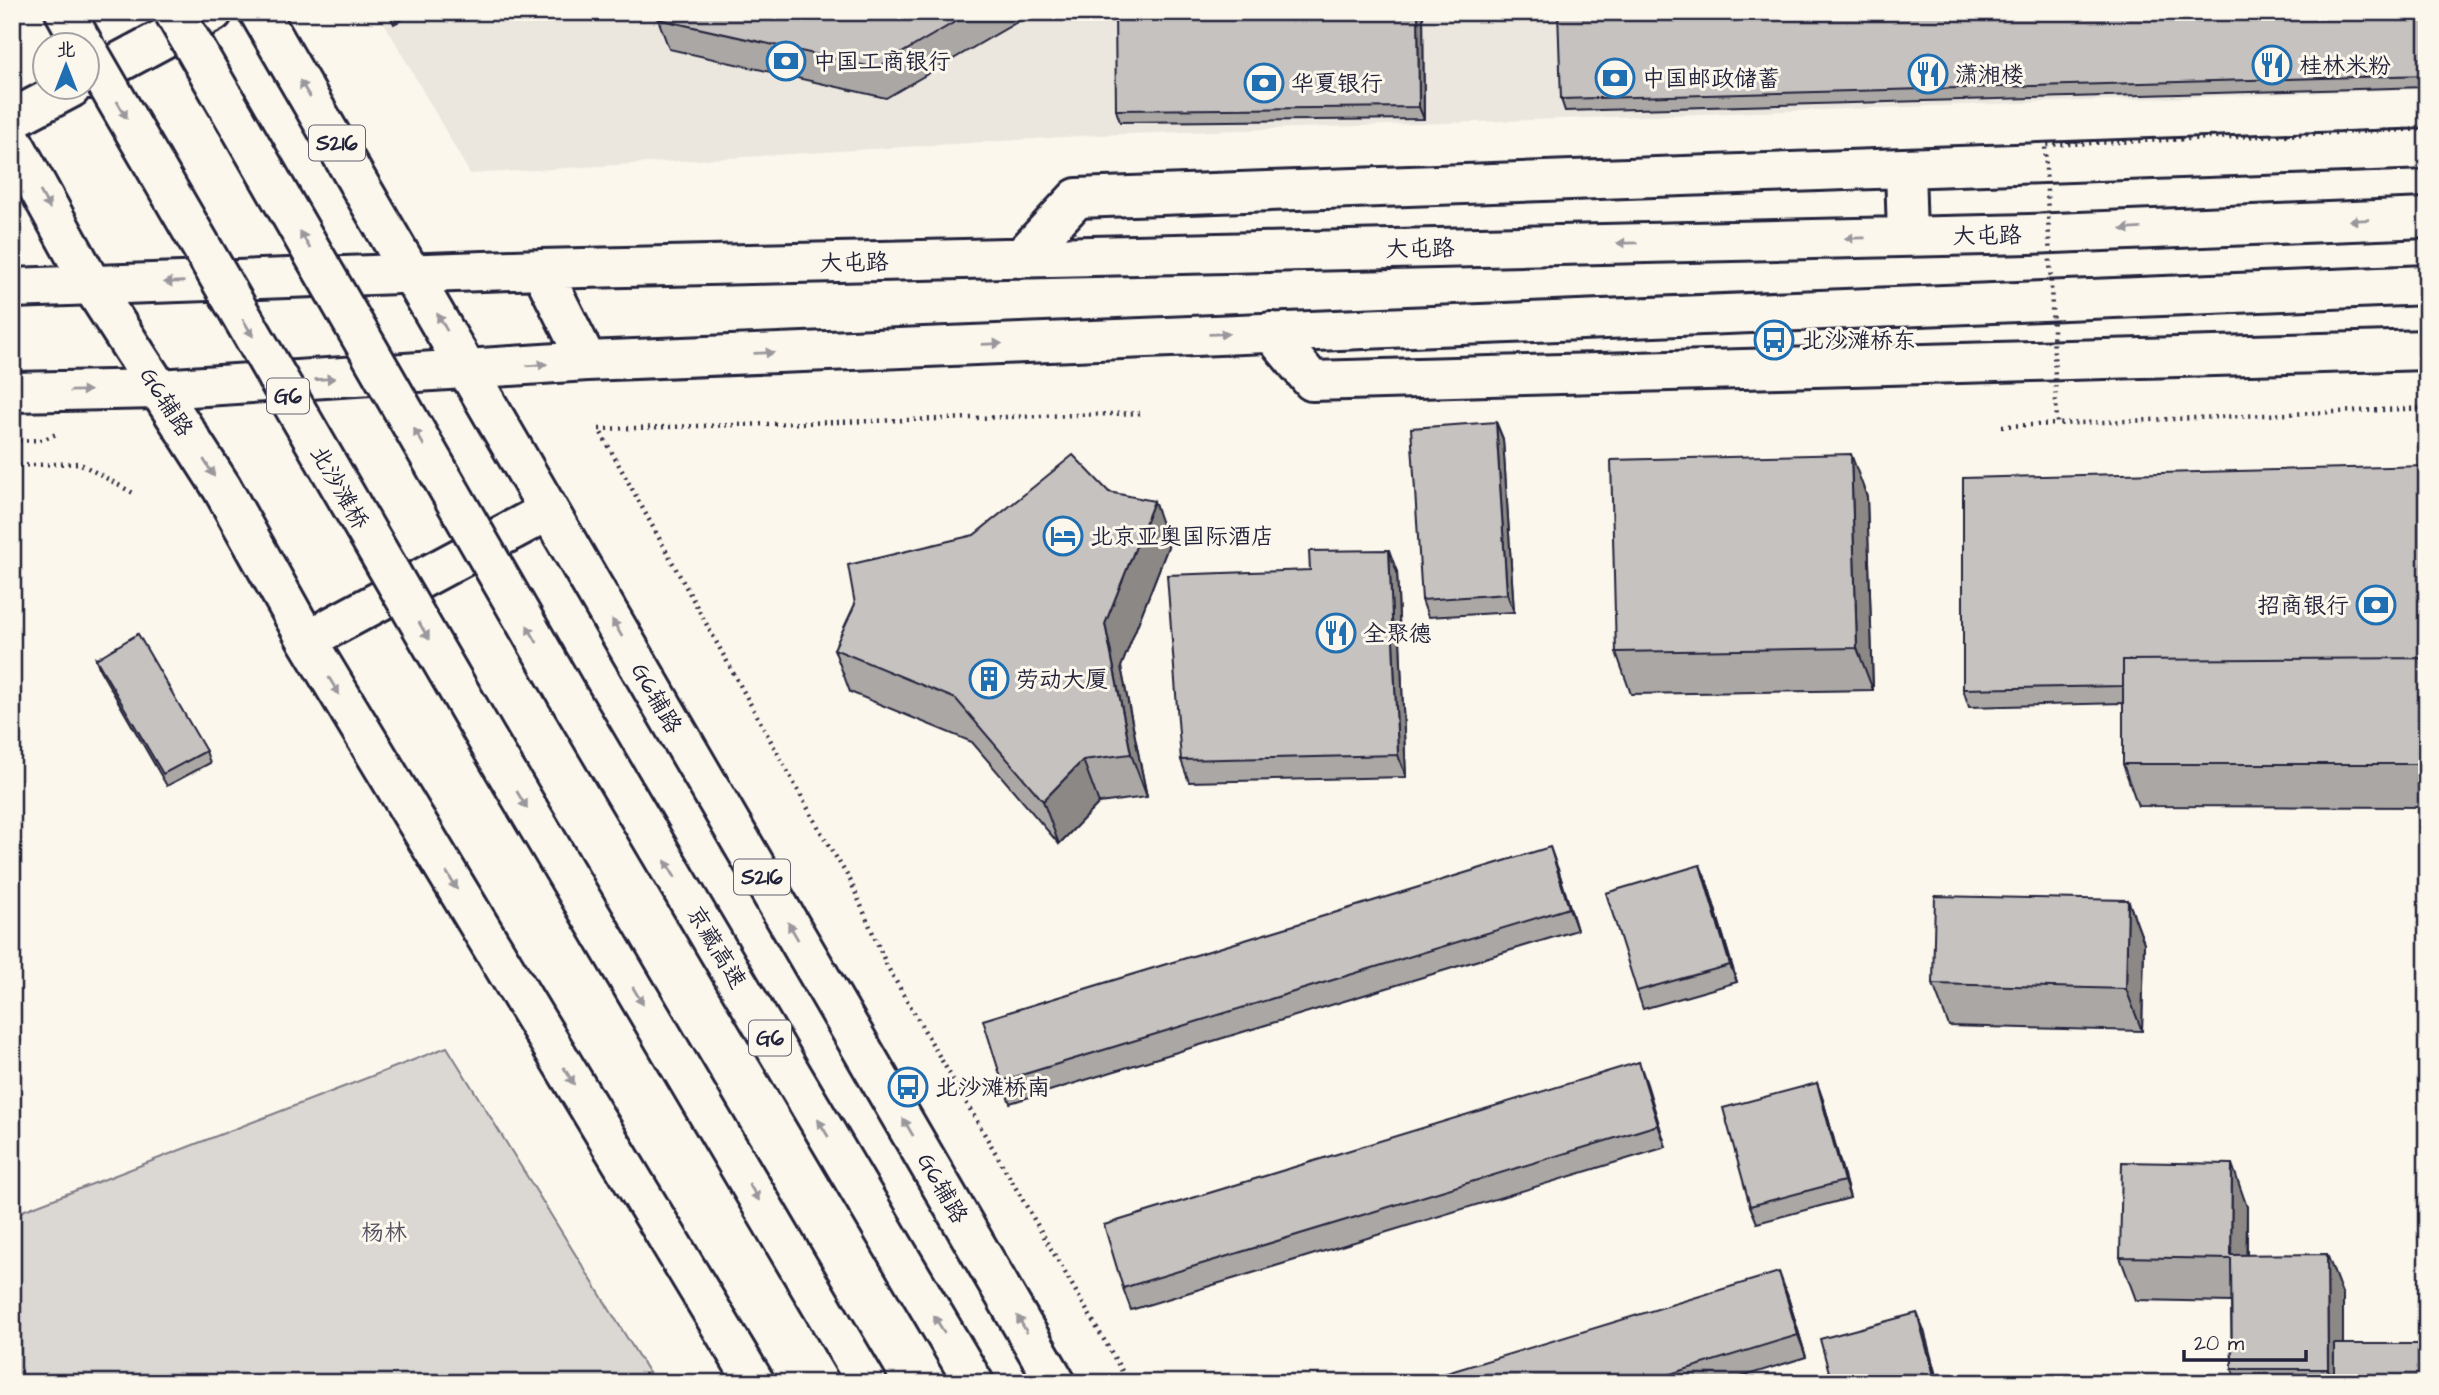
<svg xmlns="http://www.w3.org/2000/svg" width="2439" height="1395" font-family="'Architects Daughter','LXGW WenKai TC',sans-serif">
	<rect width="100%" height="100%" fill="#fbf7ec"/>
	<filter id="ink" filterUnits="userSpaceOnUse"><feTurbulence type="fractalNoise" baseFrequency=".0143" numOctaves="2"/><feDisplacementMap in="SourceGraphic" scale="14" xChannelSelector="R" yChannelSelector="G"/><feConvolveMatrix kernelMatrix="1 2 1 2 8 2 1 2 1" color-interpolation-filters="sRGB"/></filter>
	<g filter="url(#ink)">
		<path fill="#ebe7df" d="M378,12H2427V89L1097,135L470,174Z"/>
		<path fill="#dbd8d3" stroke="#7e7d87" stroke-width="2" d="M447,1047L655,1383H12V1215Z"/>
		<g fill="none" stroke-linecap="round" stroke-linejoin="round">
			<defs>
				<path id="street" d="M1271,332L1312,381L2427,350"/>
				<path id="secondary" d="M1905,168L1907,236
					M1021,258L1077,198L2427,149
					M541,269L587,361
					M12,288L541,269L2030,234L2427,218
					M12,392L159,389L587,361L2427,285"/>
				<path id="primary" d="M259,12L1056,1383
					M88,79L213,12
					M12,119L71,88
					M12,140L91,284L222,488L307,640L755,1383
					M307,640L548,511"/>
				<path id="highway" d="M65,12L84,46
					M566,693L974,1383
					M488,741L867,1383"/>
			</defs>
			<use href="#street" stroke="#22223b" stroke-width="44"/>
			<use href="#secondary" stroke="#22223b" stroke-width="44"/>
			<use href="#primary" stroke="#22223b" stroke-width="44"/>
			<use href="#highway" stroke="#22223b" stroke-width="44"/>
			<path stroke="#22223b" stroke-width="4.5" stroke-dasharray="2 5" stroke-linecap="butt" d="M2002,426L2057,424
				M12,441L42,440L59,433
				M12,466L79,463L133,493
				M1129,1383L887,966L850,880L822,834L599,429L1144,413"/>
			<use href="#street" stroke="#fbf7ec" stroke-width="38"/>
			<use href="#secondary" stroke="#fbf7ec" stroke-width="38"/>
			<use href="#primary" stroke="#fbf7ec" stroke-width="38"/>
			<use href="#highway" stroke="#fbf7ec" stroke-width="38"/>
			<defs>
				<path id="highway-bridge" d="M174,12L566,693
					M88,51L488,741"/>
			</defs>
			<use href="#highway-bridge" stroke="#22223b" stroke-width="44" stroke-linecap="butt"/>
			<path stroke="#22223b" stroke-width="4.5" stroke-dasharray="2 5" stroke-linecap="butt" d="M2427,129L2045,145L2057,424L2427,408"/>
			<use href="#highway-bridge" stroke="#fbf7ec" stroke-width="38"/>
		</g>
		<path fill="#aaa7a5" stroke="#22223b" stroke-width="2" d="M388,12H416L394,24Z
			M530,12H546L534,19Z
			M671,12H1022L1024,18L886,98L669,49L658,19Z
			M1423,12L1424,119L1120,122L1116,110Z
			M2427,12V87L1565,111L1561,99Z
			M1496,422L1503,439L1514,612L1428,617L1422,600Z
			M2427,466V807L2138,806L2123,764V703L1969,707L1963,689Z
			M1109,492L1169,544L1121,667L1147,797L1099,803L1059,844L972,742L850,692L834,649Z
			M1867,497L1873,690L1631,694L1616,652Z
			M1397,572L1406,777L1189,782L1181,760Z
			M96,659L206,751L210,763L167,786L100,670Z
			M1558,869L1577,930L1010,1103L1002,1081Z
			M1707,882L1737,982L1643,1009L1637,991Z
			M2128,900L2144,943L2142,1031L1949,1026L1933,984Z
			M1639,1062L1666,1147L1131,1310L1123,1288Z
			M1817,1083L1823,1100L1850,1198L1757,1223L1750,1206Z
			M2247,1207V1255L2343,1296V1344L2427,1383H2237L2232,1369L2231,1302L2136,1300L2120,1257Z
			M1787,1294L1806,1357L1722,1383H1414Z"/>
		<path fill="#8b8886" stroke="#22223b" stroke-width="2" d="M1418,12H1423L1424,119L1419,107Z
			M1496,422L1503,439L1514,612L1507,594Z
			M1851,454L1867,497L1873,690L1857,648Z
			M1154,501L1169,544L1121,667L1147,797L1131,754L1105,624Z
			M1389,550L1397,572L1406,777L1398,755Z
			M1083,760L1099,803L1059,844L1043,801Z
			M1550,847L1558,869L1577,930L1569,908Z
			M1700,865L1707,882L1737,982L1730,965Z
			M2128,900L2144,943L2142,1031L2126,989Z
			M1639,1062L1647,1084L1666,1147L1658,1125Z
			M1817,1083L1823,1100L1850,1198L1844,1181Z
			M2232,1164L2247,1207L2246,1298L2231,1255Z
			M2327,1254L2343,1296V1383H2333L2328,1369Z
			M1779,1272L1787,1294L1806,1357L1798,1335Z
			M1917,1313L1924,1330L1938,1383H1936Z"/>
		<path fill="#c6c2c0" stroke="#22223b" stroke-width="2" d="M671,12H972L876,68L658,19Z
			M1115,12H1418L1419,107L1116,110Z
			M1558,12H2427V75L1561,99Z
			M1496,422L1507,594L1422,600L1411,428Z
			M1851,454L1857,648L1616,652L1611,460Z
			M1073,455L1109,492L1154,501L1105,624L1131,754L1083,760L1043,801L956,699L834,649L855,604L848,565L974,535Z
			M2427,466V658L2123,660V686L1963,689V478Z
			M1389,550L1398,755L1181,760L1167,575L1310,570L1309,551Z
			M138,634L206,751L163,774L96,659Z
			M2427,658V764H2123V660Z
			M1550,847L1569,908L1002,1081L983,1020Z
			M1700,865L1730,965L1637,991L1606,893Z
			M1935,896L2128,900L2126,989L1933,984Z
			M1639,1062L1658,1125L1123,1288L1104,1225Z
			M1817,1083L1844,1181L1750,1206L1723,1108Z
			M2122,1162L2232,1164L2231,1255L2327,1254L2328,1369H2232L2231,1259L2120,1257Z
			M1779,1272L1798,1335L1641,1383H1414Z
			M1917,1313L1936,1383H1832L1820,1339Z
			M2334,1344H2427V1383H2334Z"/>
		<defs><path id="oneway-solid" d="M-6-.8H1V-3.2L6.5 0L1 3.2V.8H-6Z" transform="scale(1.75)"/></defs>
		<g fill="#99979c">
			<use href="#oneway-solid" transform="translate(305 89) rotate(-121)"/>
			<use href="#oneway-solid" transform="translate(122 110) rotate(60)"/>
			<use href="#oneway-solid" transform="translate(45 200) rotate(61)"/>
			<use href="#oneway-solid" transform="translate(2359 220) rotate(178)"/>
			<use href="#oneway-solid" transform="translate(2131 229) rotate(177)"/>
			<use href="#oneway-solid" transform="translate(1855 238) rotate(179)"/>
			<use href="#oneway-solid" transform="translate(305 240) rotate(-120)"/>
			<use href="#oneway-solid" transform="translate(1627 243) rotate(179)"/>
			<use href="#oneway-solid" transform="translate(174 282) rotate(178)"/>
			<use href="#oneway-solid" transform="translate(442 322) rotate(-120)"/>
			<use href="#oneway-solid" transform="translate(248 328) rotate(60)"/>
			<use href="#oneway-solid" transform="translate(1219 334) rotate(-2)"/>
			<use href="#oneway-solid" transform="translate(992 344) rotate(-2)"/>
			<use href="#oneway-solid" transform="translate(764 353) rotate(-2)"/>
			<use href="#oneway-solid" transform="translate(537 365) rotate(-5)"/>
			<use href="#oneway-solid" transform="translate(325 379) rotate(-4)"/>
			<use href="#oneway-solid" transform="translate(80 391) rotate(-1)"/>
			<use href="#oneway-solid" transform="translate(419 437) rotate(-120)"/>
			<use href="#oneway-solid" transform="translate(209 468) rotate(58)"/>
			<use href="#oneway-solid" transform="translate(617 628) rotate(-120)"/>
			<use href="#oneway-solid" transform="translate(424 631) rotate(60)"/>
			<use href="#oneway-solid" transform="translate(532 634) rotate(-120)"/>
			<use href="#oneway-solid" transform="translate(334 686) rotate(59)"/>
			<use href="#oneway-solid" transform="translate(522 800) rotate(59)"/>
			<use href="#oneway-solid" transform="translate(670 869) rotate(-121)"/>
			<use href="#oneway-solid" transform="translate(452 881) rotate(59)"/>
			<use href="#oneway-solid" transform="translate(793 931) rotate(-120)"/>
			<use href="#oneway-solid" transform="translate(638 996) rotate(59)"/>
			<use href="#oneway-solid" transform="translate(569 1076) rotate(59)"/>
			<use href="#oneway-solid" transform="translate(908 1127) rotate(-120)"/>
			<use href="#oneway-solid" transform="translate(823 1128) rotate(-121)"/>
			<use href="#oneway-solid" transform="translate(754 1192) rotate(59)"/>
			<use href="#oneway-solid" transform="translate(939 1324) rotate(-121)"/>
			<use href="#oneway-solid" transform="translate(1022 1324) rotate(-120)"/>
		</g>
	</g>
	<defs>
		<symbol id="bank-ring" viewBox="-11 -11 22 22"><circle r="9.5" fill="#fbf7ec" stroke="#1f6fb2" stroke-width="1.5"/><path d="M-6-4H6V4H-6ZM0-2.3a2.3 2.3 0 1 0 0 4.6a2.3 2.3 0 1 0 0-4.6Z" fill="#1f6fb2"/></symbol>
		<symbol id="restaurant-ring" viewBox="-11 -11 22 22"><circle r="9.5" fill="#fbf7ec" stroke="#1f6fb2" stroke-width="1.5"/><path d="M-5-6h1v4h1v-4h1v4h1v-4h1v5L-1.5 .5V6h-2V.5L-5-1ZM5-6V6H3V1.5H1.5Q1.5-4 5-6Z" fill="#1f6fb2"/></symbol>
		<symbol id="bus-ring" viewBox="-11 -11 22 22"><circle r="9.5" fill="#fbf7ec" stroke="#1f6fb2" stroke-width="1.5"/><path d="M-5-6H5V4H4V6H2V4H-2V6H-4V4H-5ZM-3.5-4V0h7V-4ZM-3.5 1.2v1.5H-2V1.2ZM2 1.2v1.5H3.5V1.2Z" fill="#1f6fb2"/></symbol>
		<symbol id="hotel-ring" viewBox="-11 -11 22 22"><circle r="9.5" fill="#fbf7ec" stroke="#1f6fb2" stroke-width="1.5"/><path d="M-6-4.5h1.5V1H6V5H4.5V3h-9V5H-6ZM-4 0a1.8 1.8 0 1 1 3.6 0ZM.5 0V-2.5h3Q6-2.5 6 0Z" fill="#1f6fb2"/></symbol>
		<symbol id="building-ring" viewBox="-11 -11 22 22"><circle r="9.5" fill="#fbf7ec" stroke="#1f6fb2" stroke-width="1.5"/><path d="M-4-6H4V6H1V3H-1V6H-4ZM-2.5-4.3h1.7v1.8h-1.7ZM.8-4.3h1.7v1.8H.8ZM-2.5-1h1.7V.8h-1.7ZM.8-1h1.7V.8H.8Z" fill="#1f6fb2"/></symbol>
	</defs>
	<g fill-rule="evenodd">
		<use href="#bank-ring" x="764" y="39" width="44" height="44"/>
		<use href="#restaurant-ring" x="2250" y="43" width="44" height="44"/>
		<use href="#restaurant-ring" x="1906" y="52" width="44" height="44"/>
		<use href="#bank-ring" x="1593" y="56" width="44" height="44"/>
		<use href="#bank-ring" x="1242" y="61" width="44" height="44"/>
		<use href="#bus-ring" x="1752" y="318" width="44" height="44"/>
		<use href="#hotel-ring" x="1041" y="514" width="44" height="44"/>
		<use href="#bank-ring" x="2354" y="583" width="44" height="44"/>
		<use href="#restaurant-ring" x="1314" y="611" width="44" height="44"/>
		<use href="#building-ring" x="967" y="657" width="44" height="44"/>
		<use href="#bus-ring" x="886" y="1065" width="44" height="44"/>
	</g>
	<g text-anchor="middle" stroke-width="6" stroke-linejoin="round" paint-order="stroke">
		<g fill="#fbf7ec" stroke="#636270" stroke-width="2">
			<rect x="309" y="125.5" width="56" height="35" rx="5"/>
			<rect x="267" y="378.5" width="42" height="35" rx="5"/>
			<rect x="734" y="859.5" width="56" height="35" rx="5"/>
			<rect x="749" y="1020.5" width="42" height="35" rx="5"/>
		</g>
		<g font-size="21" font-weight="bold" fill="#22223b">
			<text x="337" y="150">S216</text>
			<text x="288" y="403">G6</text>
			<text x="762" y="884">S216</text>
			<text x="770" y="1045">G6</text>
		</g>
		<g font-size="23" fill="#22223b" stroke="#fbf7ec" text-anchor="start">
			<text x="813" y="69">中国工商银行</text>
			<text x="2299" y="73">桂林米粉</text>
			<text x="1955" y="82">潇湘楼</text>
			<text x="1642" y="86">中国邮政储蓄</text>
			<text x="1291" y="91">华夏银行</text>
			<text x="1801" y="348">北沙滩桥东</text>
			<text x="1090" y="544">北京亚奥国际酒店</text>
			<text x="2349" y="613" text-anchor="end">招商银行</text>
			<text x="1363" y="641">全聚德</text>
			<text x="1016" y="687">劳动大厦</text>
			<text x="935" y="1095">北沙滩桥南</text>
		</g>
		<g font-size="23" fill="#22223b" stroke="#fbf7ec">
			<text transform="translate(1987 235) rotate(-1)" y="8">大屯路</text>
			<text transform="translate(1420 248) rotate(-1)" y="8">大屯路</text>
			<text transform="translate(854 262) rotate(-1)" y="8">大屯路</text>
			<text transform="translate(167 402) rotate(57)" y="8">G6辅路</text>
			<text transform="translate(340 487) rotate(60)" y="8">北沙滩桥</text>
			<text transform="translate(657 698) rotate(60)" y="8">G6辅路</text>
			<text transform="translate(717 947) rotate(59)" y="8">京藏高速</text>
			<text transform="translate(943 1188) rotate(60)" y="8">G6辅路</text>
		</g>
		<g font-size="23" fill="#505061" stroke="#fbf7ec">
			<text x="384" y="1240">杨林</text>
		</g>
	</g>
	<rect width="2439" height="1395" fill="none" stroke="#fbf7ec" stroke-width="42"/>
	<rect x="21" y="21" width="2397" height="1353" fill="none" stroke="#22223b" stroke-width="2.5" filter="url(#ink)"/>
	<g transform="translate(66 66)"><circle r="33" fill="#fbf7ec" stroke="#a4a2a5" stroke-width="2"/>
	<path d="M0-5L12 26L0 18L-12 26Z" fill="#1f6fb2"/>
	<text y="-10" font-size="19" font-weight="bold" text-anchor="middle" fill="#22223b">北</text>
	</g>
	<path d="M2184 1350v10h122v-10" fill="none" stroke="#22223b" stroke-width="3.5"/>
	<text x="2194" y="1350" font-size="21" fill="#22223b" stroke="#fbf7ec" stroke-width="5" paint-order="stroke">20 m</text>
</svg>
